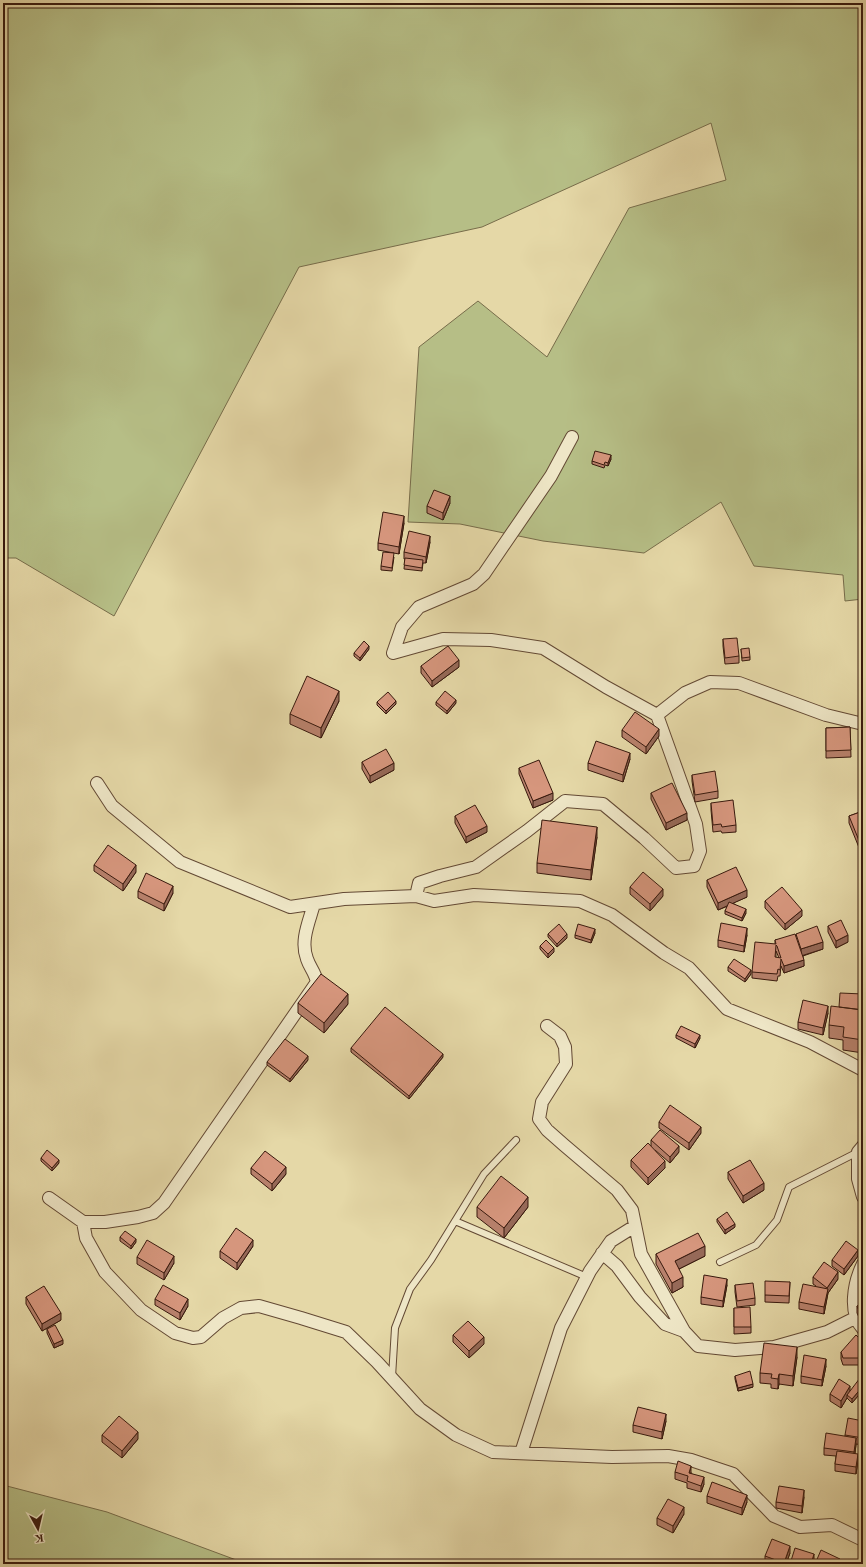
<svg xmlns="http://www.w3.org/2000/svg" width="866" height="1567" font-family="'EB Garamond',serif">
	<rect width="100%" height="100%" fill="#e5d8a7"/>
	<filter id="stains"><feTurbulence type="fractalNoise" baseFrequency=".005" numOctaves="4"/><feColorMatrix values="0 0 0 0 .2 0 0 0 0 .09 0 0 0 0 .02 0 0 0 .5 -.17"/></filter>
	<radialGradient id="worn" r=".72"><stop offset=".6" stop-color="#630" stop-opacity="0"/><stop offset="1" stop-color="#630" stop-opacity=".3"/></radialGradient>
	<path fill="#b6be86" stroke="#776c4a" d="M3,3H863V599L845,601L843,575L754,566L721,502L644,553L543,541L460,524L408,522L419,347L478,301L547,357L629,208L726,180L711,123L482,227L299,267L114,616L16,558H3Z
		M3,1485L107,1512L247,1564H3Z"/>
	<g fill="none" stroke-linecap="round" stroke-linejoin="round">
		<defs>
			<path id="lane" d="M455,1221L587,1277
				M720,1262L756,1245L777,1220L789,1187L858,1152
				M392,1377L395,1328L410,1289L431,1260L484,1174L516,1140"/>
			<path id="street" d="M657,715L685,693L710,682L739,683L826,715L863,724
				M97,783L112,806L180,862L290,907L344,899L416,896L434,901L474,895L580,901L612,915L664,953L689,968L727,1009L810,1042L863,1070
				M416,896L419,883L440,876L476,867L527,831L565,801L603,804L644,838L676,868L694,866L700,851L696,824L657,715L606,687L543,648L491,640L443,639L393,653L402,627L419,607L473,584L484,574L551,476L572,437
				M547,1026L560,1036L565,1047L566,1064L542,1102L539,1119L547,1130L564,1145L617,1190L632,1210L641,1254L684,1331L698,1346L735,1350L774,1347L827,1332L857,1317
				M863,1146L858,1152V1179L863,1197
				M49,1198L83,1222H105L138,1217L153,1213L164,1203L317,982C315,972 310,968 307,959C300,941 309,922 314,904
				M83,1222L86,1238L105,1272L141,1310L175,1333L193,1338L201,1337L223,1318L241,1308L259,1306L301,1318L346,1332L377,1362L420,1409L456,1435L493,1452L612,1457L668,1456L691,1460L733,1474L774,1516L800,1527L832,1525L863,1540
				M602,1253L617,1266L640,1297L665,1324L684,1331
				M863,1264C854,1282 848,1313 863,1329
				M521,1453L561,1328L590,1271L611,1241L635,1226"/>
		</defs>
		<use href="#lane" stroke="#634934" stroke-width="8"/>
		<use href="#street" stroke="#634934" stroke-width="14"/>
		<use href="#lane" stroke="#eee6c6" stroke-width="6"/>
		<use href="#street" stroke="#eee6c6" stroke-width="12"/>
	</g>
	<path fill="#b8816c" stroke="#38190d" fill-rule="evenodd" d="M611,459L608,466L605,465L604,468L592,464V461Z
		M450,503L443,520L427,513V506Z
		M404,523L399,554L378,550V543Z
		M430,542L426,563H423L422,571L404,569L405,559H404V552Z
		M394,557L392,571L381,570V566Z
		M723,639L739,656V663L725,664L723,646Z
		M369,649L360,661L354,656V653Z
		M741,649L750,657V660L742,661Z
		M421,666L459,667L432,687L421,673Z
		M339,701L321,738L290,724V714Z
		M377,702L396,704L386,714L377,705Z
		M436,702L456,703L447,714L436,705Z
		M850,727L851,757L826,758V728Z
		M622,730L659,736L646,754L622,737Z
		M630,759L623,782L588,770V763Z
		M362,762L394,770L370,783L362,769Z
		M519,768L553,800L533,808L519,774Z
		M692,775L718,791V798L695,802L692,781Z
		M651,793L687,820L666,830L651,799Z
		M711,803L736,825V832L722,833L721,831L713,832L711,810Z
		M863,811L860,850L849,823V816Z
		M455,816L487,832L466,843L455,823Z
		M597,837L591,880L537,873V863Z
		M94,865L136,872L123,891L94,871Z
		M707,880L747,897L733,903L746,913L742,921L725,914V911L728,906L718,910L707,887Z
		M630,887L663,896L650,911L630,894Z
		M138,891L173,893L164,911L138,898Z
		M765,901L802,916L785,930L765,908Z
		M828,926L848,942L836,948L828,932Z
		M595,933L591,943L575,938V935Z
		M548,934L567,938L557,947L548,937Z
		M796,934L823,949L803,956L804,966L784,973L781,966L780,976H778L777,981L752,978V972L775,944V940L796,937ZM776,951L779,958H776Z
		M747,935L744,952L718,947V940Z
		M540,946L554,952L548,958L540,949Z
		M728,967L751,974L745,982L728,971Z
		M863,994V1053L843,1050V1040L829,1038V1025Z
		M298,1003L348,1004L324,1033L298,1013Z
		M828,1013L823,1035L798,1029V1022Z
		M676,1035L700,1038L695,1048L676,1038Z
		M351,1048L443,1057L409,1099L351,1052Z
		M308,1060L290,1082L267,1065V1062Z
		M659,1122L701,1133L689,1150L659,1128Z
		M651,1140L679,1152L670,1163L655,1150L665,1168L648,1185L631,1167V1160L651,1146Z
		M41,1158L59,1163L52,1171L41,1161Z
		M251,1168L286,1174L272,1191L251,1174Z
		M728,1172L764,1190L743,1203L728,1179Z
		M477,1207H528L504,1238L477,1217Z
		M717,1219L735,1227L725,1234L717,1222Z
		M120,1237L136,1242L131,1249L120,1241Z
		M253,1246L237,1270L220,1258V1251Z
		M656,1254L705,1256L679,1269L683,1287L672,1293L656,1264Z
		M858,1256L844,1275L832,1266V1260Z
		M137,1257L174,1263L164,1280L137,1264Z
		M813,1277L838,1279L828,1293L824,1314L799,1309V1302L816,1286L813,1284Z
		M790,1282L789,1303L765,1302V1295Z
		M727,1285L723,1307L701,1304V1297Z
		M735,1285L755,1298V1305L737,1307L735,1292Z
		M26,1297L61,1320L42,1331L26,1304Z
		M155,1299L188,1306L180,1320L155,1305Z
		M863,1304V1326L857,1313V1306Z
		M734,1308L751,1327V1333L734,1334Z
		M47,1329L63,1344L54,1348L47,1333Z
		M453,1335L484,1344L469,1358L453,1342Z
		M863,1342V1365H843L841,1359V1352Z
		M797,1357L793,1386L779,1384L778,1389L771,1388V1384L760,1383V1373Z
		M826,1366L822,1386L801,1383V1376Z
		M735,1376L753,1387L738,1391L735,1379Z
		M863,1381V1390L852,1403L847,1398L841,1408L830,1401V1394L850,1391Z
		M666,1421L662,1439L633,1432V1425Z
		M863,1421V1445L856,1444L855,1454L858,1461L856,1474L835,1471V1464L836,1456L824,1455V1448L845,1436V1435Z
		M102,1435L138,1439L122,1458L102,1442Z
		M675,1472H691V1473L704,1484L701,1492L687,1488V1483L675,1479Z
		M707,1496L747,1502L742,1515L707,1503Z
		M804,1497L802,1513L776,1508V1502Z
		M684,1514L673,1533L657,1525V1518Z
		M790,1553L786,1564H768L765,1563V1556Z"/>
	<path fill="#966958" stroke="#38190d" d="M611,455V459L608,466V463Z
		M450,496V503L443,520V513Z
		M404,516V523L399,554V547Z
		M430,536V542L426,563V557Z
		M369,646V649L360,661V658Z
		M459,660V667L432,687V681Z
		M339,691V701L321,738V728Z
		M456,700V703L447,714V711Z
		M396,701V704L386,714V711Z
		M659,729V736L646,754V747Z
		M630,753V759L623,782V775Z
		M394,763V770L370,783V776Z
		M553,793V800L533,808V801Z
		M687,813V820L666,830V823Z
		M487,826V832L466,843V837Z
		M597,827V837L591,880V870Z
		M863,842V848L860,850V843Z
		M136,865V872L123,891V884Z
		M173,886V893L164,911V904Z
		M663,889V896L650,911V904Z
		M747,890V897L718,910V903Z
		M746,909V913L742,921V918Z
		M802,910V916L785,930V924Z
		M747,928V935L744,952V946Z
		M595,929V933L591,943V940Z
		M567,934V938L557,947V944Z
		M848,935V942L836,948V941Z
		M823,942V949L801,956V949Z
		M554,948V952L548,958V954Z
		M804,960V966L784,973V966Z
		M751,970V974L745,982V979Z
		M348,994V1004L324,1033V1023Z
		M828,1006V1013L823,1035V1028Z
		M700,1035V1038L695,1048V1044Z
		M443,1054V1057L409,1099V1096Z
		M308,1056V1060L290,1082V1079Z
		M701,1127V1133L689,1150V1143Z
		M679,1146V1152L670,1163V1157Z
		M59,1160V1163L52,1171V1168Z
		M665,1161V1168L648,1185V1178Z
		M286,1167V1174L272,1191V1184Z
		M764,1183V1190L743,1203V1196Z
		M528,1197V1207L504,1238V1228Z
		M735,1224V1227L725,1234V1230Z
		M136,1239V1242L131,1249V1246Z
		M253,1240V1246L237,1270V1263Z
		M705,1246V1256L675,1271V1261Z
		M858,1250V1256L844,1275V1269Z
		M174,1256V1263L164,1280V1273Z
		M838,1272V1279L828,1293L824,1314V1307L827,1293V1288Z
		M683,1277V1287L672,1293V1283Z
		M727,1279V1285L723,1307V1301Z
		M188,1299V1306L180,1320V1313Z
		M61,1313V1320L42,1331V1324Z
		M484,1337V1344L469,1358V1351Z
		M63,1340V1344L54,1348V1344Z
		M797,1347V1357L793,1386V1376Z
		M826,1359V1366L822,1386V1380Z
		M779,1374V1384L778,1389V1379Z
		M753,1384V1387L738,1391V1388Z
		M850,1386V1393L847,1395V1398L841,1408V1401Z
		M863,1386V1390L852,1403V1399Z
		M666,1414V1421L662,1439V1432Z
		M138,1432V1439L122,1458V1451Z
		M856,1438V1445L854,1459V1452Z
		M858,1454V1461L856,1474V1467Z
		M691,1466V1472L689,1479V1473Z
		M704,1477V1484L701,1492V1486Z
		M804,1490V1497L802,1513V1506Z
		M747,1495V1502L742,1515V1508Z
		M684,1507V1514L673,1533V1526Z
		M790,1546V1553L786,1564H784Z
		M814,1554V1561L813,1564H811Z"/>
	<path fill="#d6967d" stroke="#38190d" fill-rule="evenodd" d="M595,451L611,455L608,463L605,462L604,465L592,461Z
		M434,490L450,496L443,513L427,506Z
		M383,512L404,516L399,547L378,543Z
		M409,531L430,536L426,557L404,552Z
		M383,552L394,553L392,568L381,566Z
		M405,558L423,560L422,568L404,565Z
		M737,638L739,656L725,658L723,639Z
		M364,641L369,646L360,658L354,653Z
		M448,646L459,660L432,681L421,666Z
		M749,648L750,657L742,658L741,649Z
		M307,676L339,691L321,728L290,714Z
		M445,691L456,700L447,711L436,702Z
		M388,692L396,701L386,711L377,702Z
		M635,712L659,729L646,747L622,730Z
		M850,727L851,750L826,751V728Z
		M596,741L630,753L623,775L588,763Z
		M386,749L394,763L370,776L362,762Z
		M539,760L553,793L533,801L519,768Z
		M715,771L718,791L695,795L692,775Z
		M672,783L687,813L666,823L651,793Z
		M733,800L736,825L722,827L721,824L713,825L711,803Z
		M475,805L487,826L466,837L455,816Z
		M863,811V842L860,843L849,816Z
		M542,820L597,827L591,870L537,863Z
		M108,845L136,865L123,884L94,865Z
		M736,867L747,890L718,903L707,880Z
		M643,872L663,889L650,904L630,887Z
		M146,873L173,886L164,904L138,891Z
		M782,887L802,910L785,924L765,901Z
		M729,902L746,909L742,918L725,911Z
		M841,920L848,935L836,941L828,926Z
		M721,923L747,928L744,946L718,940Z
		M559,924L567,934L557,944L548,934Z
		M578,924L595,929L591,940L575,935Z
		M817,926L823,942L801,949L796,934Z
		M795,934L804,960L784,966L781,959L780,970L778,969L777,974L752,972L755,942L776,944L775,940ZM776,945L777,946L781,958L775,957Z
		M546,940L554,948L548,954L540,946Z
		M734,959L751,970L745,979L728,967Z
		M321,974L348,994L324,1023L298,1003Z
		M840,993L863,994V1010L839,1007Z
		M803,1000L828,1006L823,1028L798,1022Z
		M831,1006L863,1010V1040L843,1037L844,1027L829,1025Z
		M385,1007L443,1054L409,1096L351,1048Z
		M681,1026L700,1035L695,1044L676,1035Z
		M285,1039L308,1056L290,1079L267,1062Z
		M670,1105L701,1127L689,1143L659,1122Z
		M660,1130L679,1146L670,1157L651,1140Z
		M648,1143L665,1161L648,1178L631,1160Z
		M47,1150L59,1160L52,1168L41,1158Z
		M265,1151L286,1167L272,1184L251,1168Z
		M750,1160L764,1183L743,1196L728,1172Z
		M501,1176L528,1197L504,1228L477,1207Z
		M727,1212L735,1224L725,1230L717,1219Z
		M236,1228L253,1240L237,1263L220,1251Z
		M125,1231L136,1239L131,1246L120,1237Z
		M698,1233L705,1246L675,1261L683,1277L672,1283L656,1254Z
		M147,1240L174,1256L164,1273L137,1257Z
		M846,1241L858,1250L844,1269L832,1260Z
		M824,1262L838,1272L827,1288L813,1277Z
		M704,1275L727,1279L723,1301L701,1297Z
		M765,1281L790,1282L789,1296L765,1295Z
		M753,1283L755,1298L737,1301L735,1285Z
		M803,1284L828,1289L824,1307L799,1302Z
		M163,1285L188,1299L180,1313L155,1299Z
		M44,1286L61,1313L42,1324L26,1297Z
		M863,1304V1320L857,1306Z
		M750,1307L751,1327H734V1308Z
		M468,1321L484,1337L469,1351L453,1335Z
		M55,1325L63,1340L54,1344L47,1329Z
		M856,1335L863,1342V1358H843L841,1352Z
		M764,1343L797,1347L793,1376L779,1374L778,1379L771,1378L772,1374L760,1373Z
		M804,1355L826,1359L822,1380L801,1376Z
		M750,1371L753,1384L738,1388L735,1376Z
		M860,1378L863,1381V1386L852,1399L847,1395Z
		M839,1379L850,1386L841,1401L830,1394Z
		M638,1407L666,1414L662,1432L633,1425Z
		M119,1416L138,1432L122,1451L102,1435Z
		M848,1418L863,1421V1438L845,1435Z
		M826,1433L856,1438L854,1452L824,1448Z
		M837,1451L858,1454L856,1467L835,1464Z
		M678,1461L691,1466L689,1473L704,1477L701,1486L687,1481L688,1476L675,1472Z
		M712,1482L747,1495L742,1508L707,1496Z
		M779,1486L804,1490L802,1506L776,1502Z
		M668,1499L684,1507L673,1526L657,1518Z
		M772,1539L790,1546L784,1563L765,1556Z
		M795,1548L814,1554L811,1564H790Z
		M821,1550L840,1559L838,1564H815Z"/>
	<rect width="866" height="1567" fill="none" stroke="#e5d8a7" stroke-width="16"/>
	<rect x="4" y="4" width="858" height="1559" fill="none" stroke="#38190d" stroke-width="2"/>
	<rect x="8" y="8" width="850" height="1551" fill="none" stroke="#38190d"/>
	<g transform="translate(38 1529) rotate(172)" stroke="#eee6c6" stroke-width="3" paint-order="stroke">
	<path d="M0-3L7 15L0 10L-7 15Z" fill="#38190d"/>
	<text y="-6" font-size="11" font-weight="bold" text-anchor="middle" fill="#38190d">K</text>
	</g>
	<rect width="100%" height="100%" filter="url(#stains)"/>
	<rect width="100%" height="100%" fill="url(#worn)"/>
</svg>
